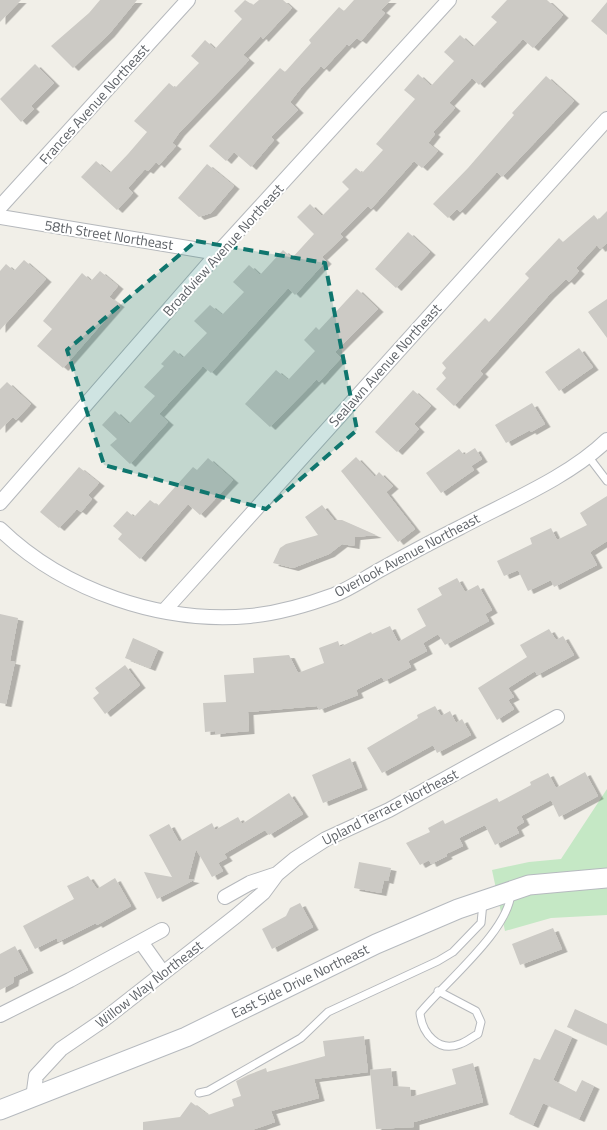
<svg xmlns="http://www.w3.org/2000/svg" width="607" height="1130" font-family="'Titillium Web',sans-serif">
	<defs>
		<filter id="shadow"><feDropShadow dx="5.5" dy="3" stdDeviation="0" flood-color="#0004"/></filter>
	</defs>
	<rect width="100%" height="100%" fill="#f1efe8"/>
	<path fill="#c5e8c5" d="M607,789V915L551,918L505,931L492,870L529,862L561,859Z"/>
	<path fill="#cccac5" filter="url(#shadow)" d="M0,0H21L0,22Z
		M100,0H137L109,34L73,68L51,46L89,13Z
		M245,0L253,5L259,0H283L292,8L263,39L261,36L243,55L249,60L179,133L172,143L176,146L159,165L156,162L148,171L145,169L128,188L133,193L117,210L81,177L96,161L110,173L128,154L147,132L134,121L169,83L175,88L199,63L191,56L205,40L215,49L242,19L234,11Z
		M354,0H391L381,10L385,13L361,41L357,38L349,46L347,44L324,69L321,66L301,88L290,102L298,110L271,137L274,140L251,167L234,152L226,161L209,146L280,68L285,72L311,43L309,40L339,7L344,11Z
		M507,0H547L563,15L533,48L523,39L479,85L472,78L449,103L455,108L433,132L435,134L428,143L438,151L422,168L414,161L371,209L368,206L340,234L343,237L322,257L326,261L295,295L288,288L211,373L203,366L159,414L168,422L130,464L110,445L117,439L102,425L115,411L129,424L155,396L144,387L164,366L161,364L174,350L183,358L207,333L194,321L210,305L222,315L244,292L233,282L249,265L260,275L283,250L292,258L314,234L297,217L310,204L322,216L349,189L342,182L356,168L362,173L383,150L376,144L415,99L404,90L418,74L431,86L454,61L444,52L460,35L473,47L497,22L491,17Z
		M607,2V35L591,21Z
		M35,64L54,83L31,106L34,109L21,122L0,99Z
		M546,76L574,101L502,177L497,172L460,212L457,209L448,218L433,204L468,168L514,115L512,113Z
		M207,164L234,186L211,213L199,217L178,198Z
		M607,211V243L600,249L597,245L576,268L579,271L569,282L566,279L549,295L480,371L483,374L454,406L436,389L446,378L442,373L446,368L442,363L485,318L489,322L529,278L525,274L559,238L563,242L594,215L598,220Z
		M408,232L430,252L396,288L375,269Z
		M24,260L46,279L0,330V271L6,264L14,271Z
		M100,271L118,286L109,297L119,304L63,368L37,346L52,329L43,321L82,273L91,281Z
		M357,289L378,309L335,352L341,358L319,382L317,379L270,427L245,404L276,370L288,380L315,351L304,340L316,327L319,330Z
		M607,299V338L588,312Z
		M579,348L593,367L559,391L545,372Z
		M7,382L31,404L16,420L13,417L0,430V389Z
		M413,390L431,406L414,424L419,429L397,452L375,432Z
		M532,403L545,424L531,432L530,430L506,443L495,425Z
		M475,448L482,459L471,466L474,470L441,493L426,473L459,449L464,455Z
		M356,457L375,477L379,472L393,486L386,492L415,529L398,542L341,471Z
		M208,458L233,480L200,515L188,504L140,559L118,539L122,534L113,526L127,511L134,517L150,500L158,506L193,467L197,470Z
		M79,467L99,483L88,495L92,499L81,512L77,509L59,528L40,512Z
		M607,496V541L590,552L597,565L554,587L551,580L528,591L518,570L504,576L497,561L532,544L530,538L551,528L557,540L587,525L580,513Z
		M322,505L334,520H342L376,535L355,537L354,546L342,544L329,554L293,568L273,563L280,548L286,544L318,535L305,517Z
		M457,578L465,592L478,585L492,610L485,614L489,621L445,645L438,634L423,643L427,651L408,661L411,667L384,681L382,677L356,690L358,695L319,710L317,706L248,712L249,731L215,734V731L205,732L203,703L226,702L224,675L254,673L253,658L289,655L298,673L324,663L319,648L338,641L340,647L371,632L372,634L390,626L398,642L426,626L417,609L442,595L438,588Z
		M0,614L18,618L10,661L15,662L6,704L0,703Z
		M549,629L556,640L563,636L574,655L537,675L535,671L508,688L514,697L508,700L514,709L497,720L478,688L527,657L520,645Z
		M133,638L158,649L150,668L125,658Z
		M125,665L140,685L105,714L93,698L99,693L95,688Z
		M435,706L441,716L450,711L456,723L462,719L471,735L437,753L433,745L382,773L367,748L418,718L417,715Z
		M350,758L362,787L323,803L312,775Z
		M585,772L598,796L559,817L551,800L521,816L524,822L516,827L519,833L495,845L485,825L459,838L463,846L446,854L447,856L431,864L429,860L420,865L406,843L430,832L428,828L443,820L445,824L497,798L499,802L531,785L530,782L548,773L556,788Z
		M289,793L303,814L269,835L265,830L224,854L227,858L218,863L223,871L212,877L196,849L188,879L194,880L157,899L144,872L172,877L149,835L169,824L179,842L212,823L215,830L238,817L242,824Z
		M359,862L391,868L388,881L384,880L381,893L354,888Z
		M88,876L97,889L115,878L131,906L97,925L96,923L58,942L57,938L35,949L23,926L74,899L67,886Z
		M300,903L313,927L272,949L262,929L286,916L290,908Z
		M553,928L562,949L520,965L512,944Z
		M15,946L28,970L14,977L13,983L0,990V954Z
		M575,1009L607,1024V1045L567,1027Z
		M555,1029L572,1037L553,1080L576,1092L582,1080L594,1086L579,1119L543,1103L533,1125L509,1114L534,1058L540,1060Z
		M364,1036L368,1072L314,1079L319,1098L271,1111L275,1122L252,1130H143V1122L180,1117L191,1102L208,1115L234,1106L232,1099L241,1096L236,1081L248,1075L266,1068L267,1072L325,1056L323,1041Z
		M473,1063L483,1102L414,1122V1127L376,1129L370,1070L391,1068L393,1086L410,1087L411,1097L456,1084L452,1069Z"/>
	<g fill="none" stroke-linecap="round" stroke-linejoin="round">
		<defs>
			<path id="service" d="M588,456L607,481
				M438,991L476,1011L481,1022L478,1034C472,1037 466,1042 460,1044C438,1053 422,1033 420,1013C444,983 510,930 511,892
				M199,1093L208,1091L301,1038L328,1012L438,961L453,952L481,923L483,903"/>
			<path id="minor" d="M0,207L188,0
				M0,217L218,253
				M0,503L218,253L449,0
				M0,529C64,591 162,624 250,616C279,613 307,605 334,595C349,589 364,579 378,571C405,556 433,541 461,527C508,502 569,477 607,440
				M164,611L607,119
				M225,897L250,883L277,874L295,859L326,839L389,810L557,717
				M141,942L163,973
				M0,1015L70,980L162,930
				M33,1098L36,1076L61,1049L102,1021L236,916L263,893L277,874"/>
			<path id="secondary" d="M0,1110L186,1037L376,944L458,909L529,885L607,878"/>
		</defs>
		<use href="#service" stroke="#b5b8bc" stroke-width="9"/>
		<use href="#minor" stroke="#b5b8bc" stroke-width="16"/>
		<use href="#secondary" stroke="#b6babf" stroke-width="21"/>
		<use href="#service" stroke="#fff" stroke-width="7"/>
		<use href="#minor" stroke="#fff" stroke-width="14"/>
		<use href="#secondary" stroke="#fff" stroke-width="19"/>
	</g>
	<path fill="#0f766e" fill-opacity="0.2" stroke="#0f766e" stroke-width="4" stroke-dasharray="10 6" stroke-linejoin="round" d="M196,241L325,263L357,430L266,509L104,465L67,350Z"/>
	<g text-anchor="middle" stroke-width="4" stroke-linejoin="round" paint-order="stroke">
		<g font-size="14" fill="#5f6368" stroke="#fff">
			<text transform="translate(94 104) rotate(-48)" y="5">Frances Avenue Northeast</text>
			<text transform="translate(109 235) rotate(9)" y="5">58th Street Northeast</text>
			<text transform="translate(223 250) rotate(-48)" y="5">Broadview Avenue Northeast</text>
			<text transform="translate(385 365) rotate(-48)" y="5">Sealawn Avenue Northeast</text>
			<text transform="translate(407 555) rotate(-28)" y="5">Overlook Avenue Northeast</text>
			<text transform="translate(390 807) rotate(-27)" y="5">Upland Terrace Northeast</text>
			<text transform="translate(300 981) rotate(-26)" y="5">East Side Drive Northeast</text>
			<text transform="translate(149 984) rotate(-38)" y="5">Willow Way Northeast</text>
		</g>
	</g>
</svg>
